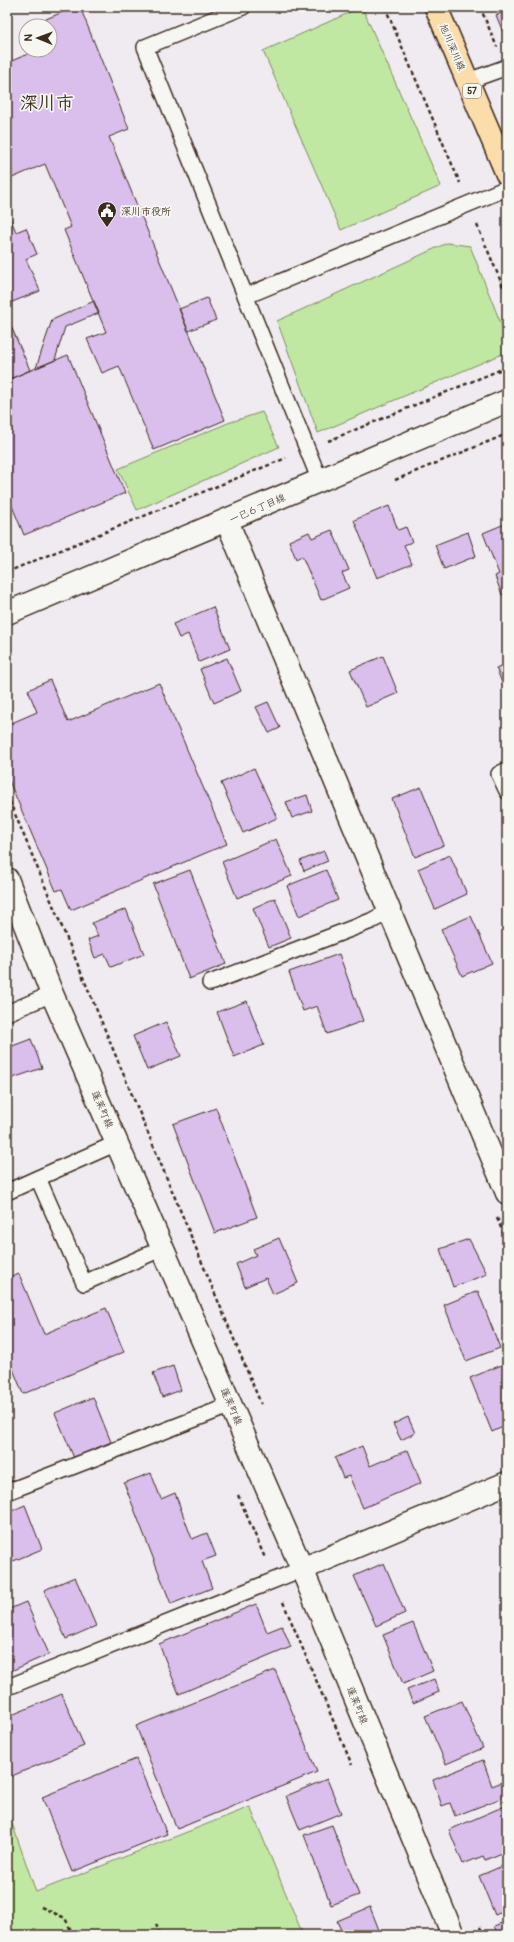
<svg xmlns="http://www.w3.org/2000/svg" width="514" height="1942" font-family="Pangolin,'Klee One',sans-serif">
	<rect width="100%" height="100%" fill="#f0ebf1"/>
	<filter id="ink" filterUnits="userSpaceOnUse"><feTurbulence type="fractalNoise" baseFrequency=".025" numOctaves="2"/><feDisplacementMap in="SourceGraphic" scale="8" xChannelSelector="R" yChannelSelector="G"/><feConvolveMatrix kernelMatrix="1 2 1 2 8 2 1 2 1" color-interpolation-filters="sRGB"/></filter>
	<g filter="url(#ink)">
		<path fill="#c0e8a3" stroke="#7e8960" d="M362,7L441,186L341,230L263,51Z
			M447,243L470,246L507,339V352L318,433L277,321Z
			M262,412L279,447L137,510L118,469L228,423Z
			M250,1807L303,1935H15L7,1915V1809L36,1892Z"/>
		<path fill="#dabeec" stroke="#3b2a1e" d="M75,7H80L129,129L109,137L225,420L154,450L119,366L102,373L87,339L106,332L64,230L71,227L45,164L12,178L7,167V63L37,50H50V26H29Z
			M507,11V42L496,15Z
			M7,210L16,232L26,228L37,254L26,259L40,291L7,304Z
			M207,298L216,320L188,331L179,309Z
			M94,301L99,313L65,327L55,360L36,368L52,320Z
			M7,317L30,370L8,380L7,378Z
			M68,355L125,493L24,535L7,494V380Z
			M389,506L398,530L406,527L412,542L404,545L412,564L377,578L354,520Z
			M507,523V593L502,595L495,576L499,574L483,533Z
			M332,530L349,570L342,573L349,588L321,600L302,556L296,559L289,541L309,532L312,538Z
			M468,532L476,556L444,569L435,545Z
			M213,607L230,649L199,662L188,634L179,638L173,624Z
			M383,656L398,693L366,707L350,670Z
			M227,658L241,691L214,703L200,669Z
			M507,663V689L505,690L496,668Z
			M50,680L68,722L159,683L227,844L71,910L62,889L56,891L7,776V725L37,712L28,690Z
			M268,702L280,728L269,733L256,707Z
			M254,768L277,818L243,833L221,783Z
			M421,787L444,845L415,857L392,799Z
			M307,795L312,811L292,818L286,802Z
			M276,839L292,876L237,898L222,862Z
			M324,851L328,861L304,871L300,861Z
			M450,855L467,894L435,909L418,869Z
			M190,870L226,964L189,979L153,884Z
			M326,870L338,900L299,916L287,886Z
			M275,898L291,938L269,947L253,908Z
			M126,909L144,954L111,967L105,954L95,958L88,940L98,936L92,923Z
			M471,916L492,963L462,976L441,929Z
			M339,954L363,1021L327,1034L317,1006L303,1011L289,972Z
			M247,1001L264,1045L234,1057L217,1012Z
			M166,1022L181,1056L147,1070L133,1036Z
			M31,1039L42,1068L7,1080V1048Z
			M216,1108L257,1217L215,1233L173,1124Z
			M279,1238L298,1283L273,1294L266,1278L245,1287L236,1264L256,1255L253,1249Z
			M469,1239L487,1274L453,1287L440,1249Z
			M19,1274L44,1334L106,1308L124,1352L23,1394L7,1354V1279Z
			M478,1291L500,1348L466,1361L444,1305Z
			M504,1364L507,1372V1425L492,1432L470,1378Z
			M173,1366L181,1390L162,1397L153,1373Z
			M93,1397L111,1442L74,1458L55,1413Z
			M408,1417L415,1433L401,1440L393,1424Z
			M362,1446L370,1466L408,1450L421,1483L363,1508L349,1476L343,1478L335,1458Z
			M151,1473L161,1499L175,1493L192,1539L207,1533L216,1556L202,1561L212,1588L171,1604L124,1483Z
			M25,1505L42,1549L11,1562L7,1552V1513Z
			M384,1563L405,1613L376,1626L354,1576Z
			M75,1577L96,1626L66,1639L44,1590Z
			M26,1602L49,1654L11,1671L7,1661V1610Z
			M256,1604L267,1632L282,1626L291,1647L179,1694L159,1644Z
			M413,1623L433,1671L403,1684L383,1635Z
			M275,1670L317,1772L177,1829L136,1726Z
			M434,1679L439,1692L413,1703L407,1690Z
			M62,1694L84,1746L7,1778V1717Z
			M462,1701L483,1748L446,1764L425,1716Z
			M136,1759L167,1834L72,1872L42,1797Z
			M483,1760L492,1786L507,1780V1796L455,1816L450,1803L442,1806L433,1780Z
			M327,1779L341,1813L300,1830L286,1796Z
			M507,1805V1851L485,1860L483,1856L463,1864L449,1830Z
			M332,1825L359,1895L331,1905L304,1835Z
			M507,1864V1910L495,1915L479,1876Z
			M370,1907L381,1935H343L337,1921Z
			M507,1921V1935H498L494,1926Z"/>
		<g fill="none" stroke-linecap="round" stroke-linejoin="round">
			<defs>
				<path id="lane" d="M243,7L145,47L320,481
					M468,81L507,67
					M246,296L507,188
					M507,770L499,774L507,791
					M210,983L371,921L390,911
					M7,1013L52,994
					M117,1143L38,1178L84,1283L163,1248
					M7,1192L38,1178
					M7,1492L231,1405
					M13,1685L302,1569"/>
				<path id="street" d="M227,521L507,1193
					M302,1569L507,1483"/>
				<path id="secondary" d="M7,613L507,401
					M7,879L52,994L302,1569L453,1935"/>
				<path id="primary" d="M436,7L507,174"/>
			</defs>
			<use href="#lane" stroke="#3b2a1e" stroke-width="18"/>
			<use href="#street" stroke="#3b2a1e" stroke-width="25"/>
			<use href="#secondary" stroke="#3b2a1e" stroke-width="25"/>
			<use href="#primary" stroke="#3b2a1e" stroke-width="25"/>
			<path stroke="#3b2a1e" stroke-width="2.5" stroke-dasharray="4 3" stroke-linecap="butt" d="M385,7L460,183
				M480,7L497,47
				M477,225L507,296
				M328,441L507,367
				M395,480L507,434
				M7,572L286,458
				M7,795L261,1404
				M497,1218L507,1242
				M238,1495L265,1558
				M283,1602L352,1765
				M41,1907L65,1918L73,1935
				M156,1924L160,1935
				M480,1927L483,1935"/>
			<use href="#lane" stroke="#f6f6f2" stroke-width="15"/>
			<use href="#street" stroke="#f6f6f2" stroke-width="22"/>
			<use href="#secondary" stroke="#f6f6f2" stroke-width="22"/>
			<use href="#primary" stroke="#fbddab" stroke-width="22"/>
		</g>
	</g>
	<defs>
		<symbol id="civic-pin" viewBox="-11 -11 22 30"><path d="M0 17L-7.5 6A9.5 9.5 0 1 1 7.5 6Z" fill="#3b2a1e" stroke="#f6f6f2"/><path d="M-.6-6.5H3V-4.5H.6V-3L4-1V1h2V6H-6V1h2V-1L-.6-3ZM-1.2 2.5V6h2.4V2.5Z" fill="#fff"/></symbol>
	</defs>
	<g fill-rule="evenodd">
		<use href="#civic-pin" x="96" y="200" width="22" height="30"/>
	</g>
	<g text-anchor="middle" stroke-width="3.5" stroke-linejoin="round" paint-order="stroke">
		<rect fill="#f6f6f2" stroke="#73675e" stroke-width="1" x="463" y="84" width="18" height="14" rx="3"/>
		<g font-size="9" font-weight="bold" fill="#3b2a1e">
			<text x="472" y="94">57</text>
		</g>
		<g font-size="10" fill="#3b2a1e" stroke="#f6f6f2">
			<text transform="translate(453 47) rotate(67)" y="4">旭川深川線</text>
			<text transform="translate(257 508) rotate(-23)" y="4">一已６丁目線</text>
			<text transform="translate(103 1109) rotate(67)" y="4">蓬莱町線</text>
			<text transform="translate(232 1406) rotate(67)" y="4">蓬莱町線</text>
			<text transform="translate(358 1705) rotate(68)" y="4">蓬莱町線</text>
		</g>
		<g font-size="10" font-weight="bold" fill="#3b2a1e" stroke="#f6f6f2" text-anchor="start">
			<text x="121" y="215">深川市役所</text>
		</g>
		<g font-size="18" font-weight="bold" fill="#3b2a1e" stroke="#f6f6f2">
			<text x="47" y="109">深川市</text>
		</g>
	</g>
	<rect width="514" height="1942" fill="none" stroke="#f6f6f2" stroke-width="24"/>
	<rect x="12" y="12" width="490" height="1918" fill="none" stroke="#3b2a1e" stroke-width="1.5" filter="url(#ink)"/>
	<g transform="translate(38 38) rotate(271)"><circle r="19" fill="#f6f6f2" stroke="#aba49d"/>
	<path d="M0-3L7 15L0 10L-7 15Z" fill="#3b2a1e"/>
	<text y="-6" font-size="11" font-weight="bold" text-anchor="middle" fill="#3b2a1e">N</text>
	</g>
</svg>
